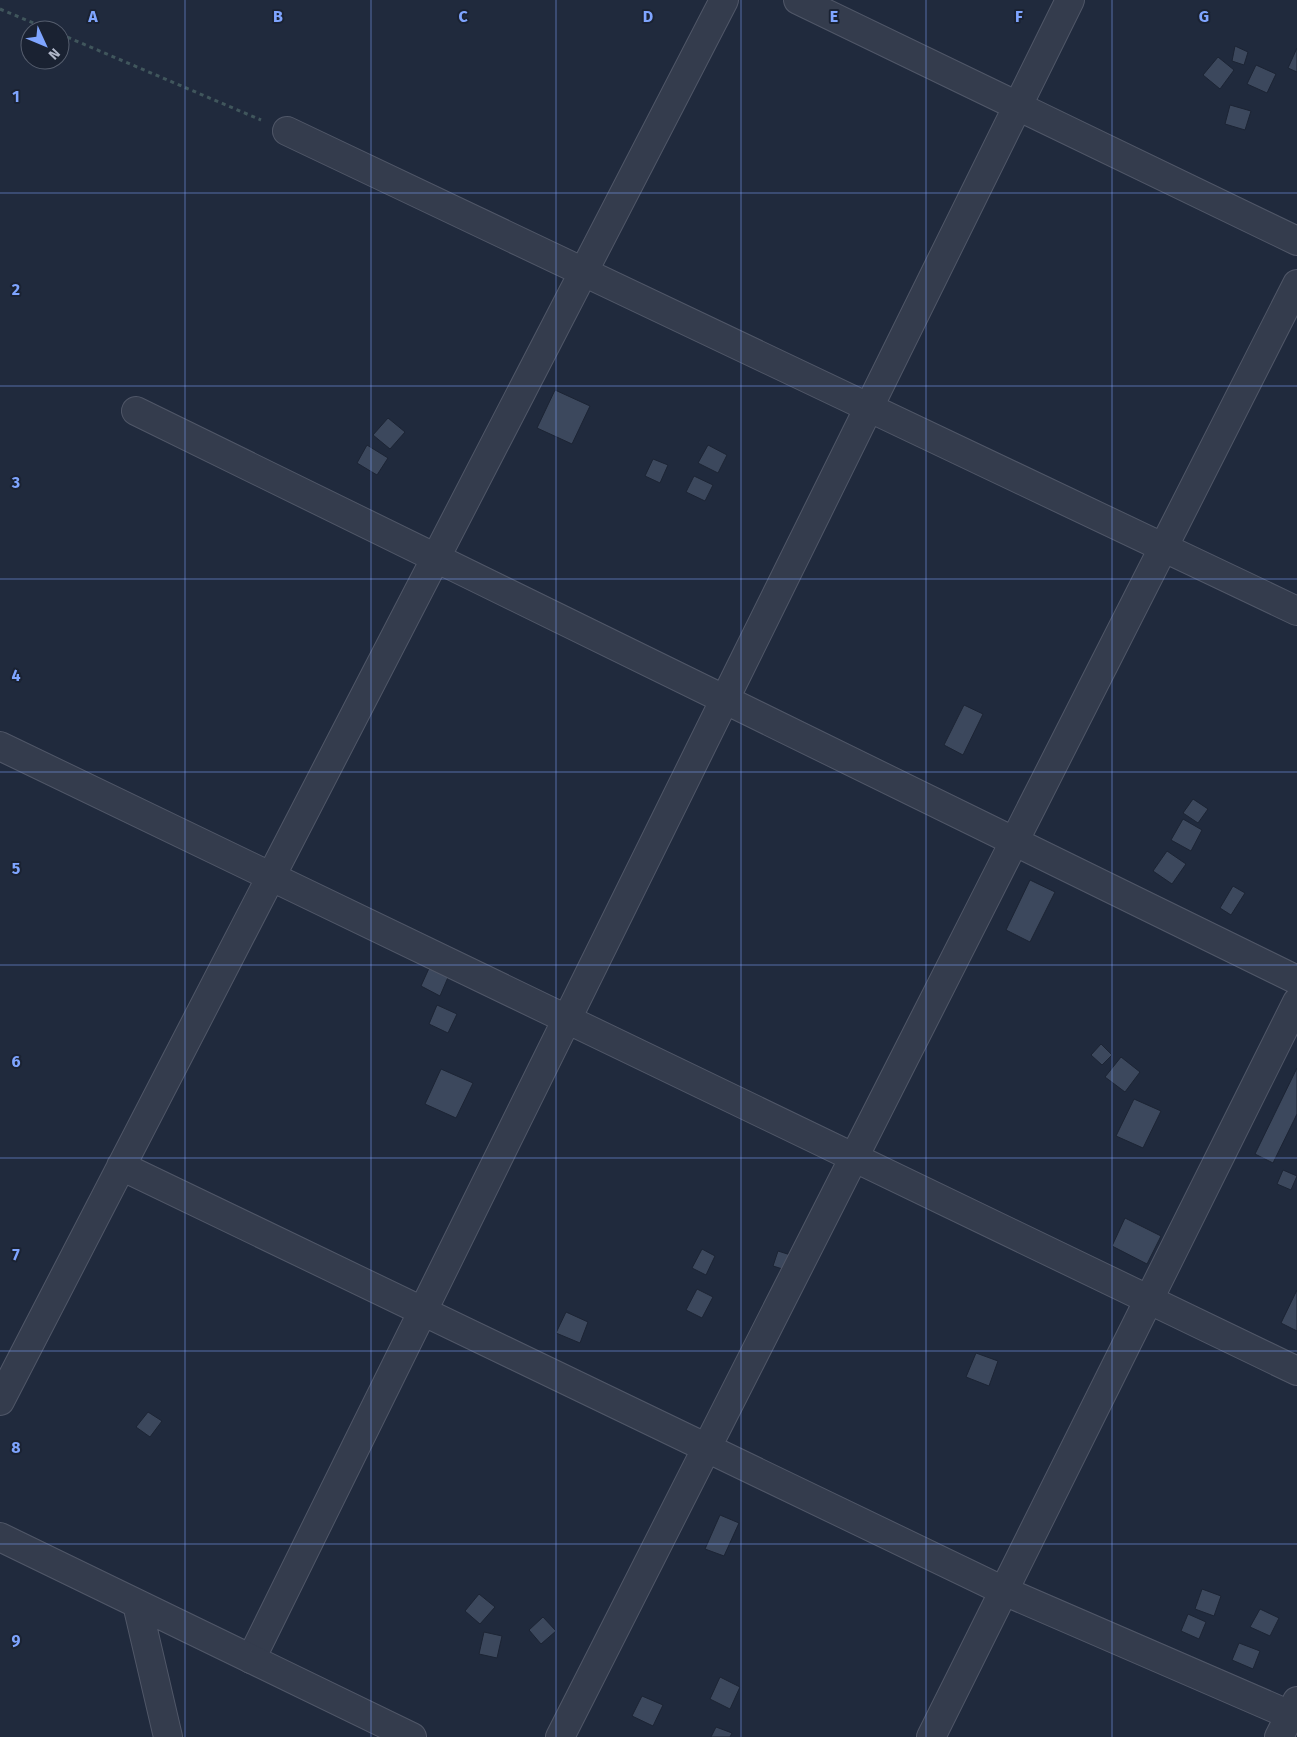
<svg xmlns="http://www.w3.org/2000/svg" width="1297" height="1737" font-family="'Fira Sans',sans-serif">
	<rect width="100%" height="100%" fill="#202a3d"/>
	<path fill="#3c485d" stroke="#1c2434" d="M1235,46L1248,52L1244,65L1232,61Z
		M1297,48V72L1288,68Z
		M1218,57L1234,70L1220,89L1203,75Z
		M1256,65L1276,74L1267,93L1247,84Z
		M1230,105L1251,111L1245,130L1225,124Z
		M555,390L590,406L572,444L537,428Z
		M388,418L405,432L390,449L373,435Z
		M367,445L388,458L377,475L357,463Z
		M708,445L727,455L718,473L698,463Z
		M653,459L668,465L660,483L645,476Z
		M694,476L713,485L705,501L686,492Z
		M964,705L983,714L963,755L944,745Z
		M1193,799L1208,809L1198,823L1183,813Z
		M1183,819L1202,830L1191,851L1171,840Z
		M1167,851L1186,864L1172,884L1153,871Z
		M1030,880L1055,892L1030,942L1006,930Z
		M1233,886L1245,893L1231,915L1220,908Z
		M430,966L449,975L440,996L421,986Z
		M437,1005L457,1014L448,1033L429,1024Z
		M1101,1044L1112,1055L1102,1065L1091,1055Z
		M1121,1057L1140,1072L1125,1092L1105,1077Z
		M1297,1068V1114L1273,1163L1255,1154Z
		M441,1069L473,1083L456,1118L425,1104Z
		M1134,1099L1161,1111L1143,1148L1116,1136Z
		M1283,1170L1297,1176L1291,1190L1277,1184Z
		M1125,1218L1161,1236L1147,1264L1112,1246Z
		M702,1249L715,1256L706,1275L692,1268Z
		M778,1251L797,1257L792,1272L773,1266Z
		M697,1289L713,1297L702,1318L686,1310Z
		M1297,1290V1331L1281,1323Z
		M566,1312L588,1322L580,1343L556,1333Z
		M976,1353L998,1361L989,1386L966,1377Z
		M148,1412L162,1421L150,1437L136,1427Z
		M720,1515L739,1523L724,1556L705,1549Z
		M1202,1589L1221,1596L1214,1616L1195,1609Z
		M479,1594L495,1607L480,1624L465,1611Z
		M1260,1609L1279,1618L1270,1636L1250,1627Z
		M1188,1614L1206,1622L1199,1639L1181,1631Z
		M543,1617L556,1631L541,1644L529,1630Z
		M484,1632L502,1636L497,1658L479,1654Z
		M1239,1643L1260,1651L1253,1669L1232,1660Z
		M720,1677L740,1687L730,1709L710,1699Z
		M642,1696L663,1705L653,1726L632,1716Z
		M716,1727L732,1733L730,1737H711Z"/>
	<g fill="none" stroke-linecap="round" stroke-linejoin="round">
		<defs>
			<path id="minor" d="M798,0L1297,241
				M287,131L1297,611
				M136,411L1297,980
				M0,746L1297,1371
				M121,1166L1004,1591L1297,1718
				M0,1401L724,0
				M251,1659L1070,0
				M560,1737L1297,284
				M931,1737L1297,1002
				M1279,1737L1297,1701"/>
			<path id="tertiary" d="M0,1537L412,1737
				M137,1604L168,1737"/>
		</defs>
		<use href="#minor" stroke="#505768" stroke-width="30"/>
		<use href="#tertiary" stroke="#505768" stroke-width="30"/>
		<path stroke="#40565c" stroke-width="3" stroke-dasharray="4 4" stroke-linecap="butt" d="M0,9L50,30
			M60,34L261,120"/>
		<use href="#minor" stroke="#343c4d" stroke-width="28"/>
		<use href="#tertiary" stroke="#343c4d" stroke-width="28"/>
	</g>
	<path fill="none" stroke="#7fa5ff" stroke-width="1" stroke-opacity="0.55" d="M185,0V1737M371,0V1737M556,0V1737M741,0V1737M926,0V1737M1112,0V1737M0,193H1297M0,386H1297M0,579H1297M0,772H1297M0,965H1297M0,1158H1297M0,1351H1297M0,1544H1297"/>
	<g font-size="16" text-anchor="middle" font-weight="bold" fill="#7fa5ff" stroke="#1a2232" stroke-width="4" stroke-linejoin="round" paint-order="stroke">
		<text x="93" y="22">A</text>
		<text x="278" y="22">B</text>
		<text x="463" y="22">C</text>
		<text x="648" y="22">D</text>
		<text x="834" y="22">E</text>
		<text x="1019" y="22">F</text>
		<text x="1204" y="22">G</text>
		<text x="16" y="102">1</text>
		<text x="16" y="295">2</text>
		<text x="16" y="488">3</text>
		<text x="16" y="681">4</text>
		<text x="16" y="874">5</text>
		<text x="16" y="1067">6</text>
		<text x="16" y="1260">7</text>
		<text x="16" y="1453">8</text>
		<text x="16" y="1646">9</text>
	</g>
	<g transform="translate(45 45) rotate(134)"><circle r="24" fill="#1a2232" stroke="#565e6e"/>
	<path d="M0-4L9 19L0 12L-9 19Z" fill="#7fa5ff"/>
	<text y="-8" font-size="14" font-weight="bold" text-anchor="middle" fill="#b0b7c9">N</text>
	</g>
</svg>
